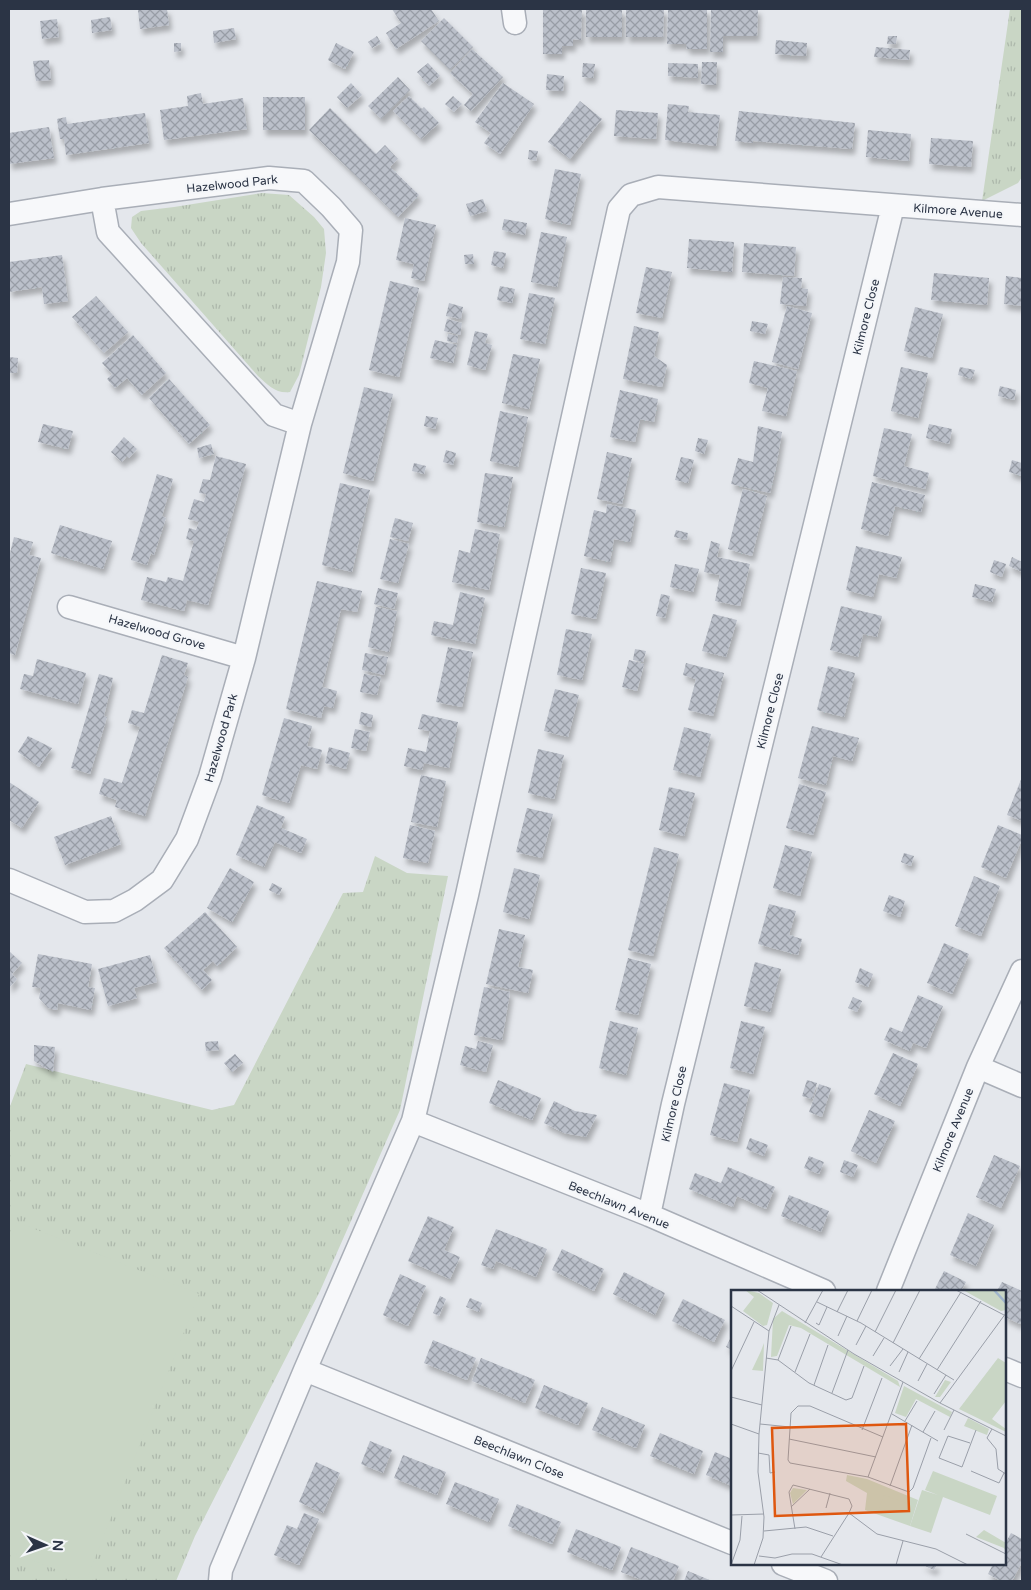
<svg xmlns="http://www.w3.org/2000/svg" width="1031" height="1590" font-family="'Varela Round',sans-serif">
	<defs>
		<pattern id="grass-tufts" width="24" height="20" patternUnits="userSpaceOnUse" patternTransform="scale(1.25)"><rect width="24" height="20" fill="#c9d6c5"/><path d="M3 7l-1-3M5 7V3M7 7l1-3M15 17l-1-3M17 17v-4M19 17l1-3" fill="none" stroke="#adb8ab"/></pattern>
		<pattern id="building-cross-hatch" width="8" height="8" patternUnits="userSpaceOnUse" patternTransform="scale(1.25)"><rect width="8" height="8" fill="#bbc0ca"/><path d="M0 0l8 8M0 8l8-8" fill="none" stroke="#989da6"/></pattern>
		<filter id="shadow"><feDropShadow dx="3" dy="5.5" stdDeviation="2.5" flood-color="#0004"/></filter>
	</defs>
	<rect width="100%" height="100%" fill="#e4e7ec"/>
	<path fill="url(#grass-tufts)" d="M1010,9H1022V177L1018,183L982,201Z
		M262,193L289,195L314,217L324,229L326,253L321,287L299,375L290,392C276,394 268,385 258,376L141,243L131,228L132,217L141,211L174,207Z
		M375,856L407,873L448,876L400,1110L320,1291L195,1536L176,1581H9V1109L26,1064L212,1110L234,1105L343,893L363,892Z"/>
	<path fill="#c9d6c5" d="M17,1222L199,1294L86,1581L9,1551V1244Z"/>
	<path fill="url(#building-cross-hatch)" filter="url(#shadow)" d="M146,9H167L169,25L140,29L138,10Z
		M392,9H431L439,21L396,49L386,33L401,23Z
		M543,9H582L581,40L573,39V46H562V54H543Z
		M586,9H622V37H586Z
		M626,9H664L663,37H626Z
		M668,9H707V49H687L686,44H667Z
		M711,9H758L757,36H723V52H710Z
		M110,17L112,30L92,33L91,20Z
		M444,18L473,47L450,70L421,41Z
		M57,19L59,37L42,39L40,21Z
		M234,28L236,39L214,43L213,31Z
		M377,36L381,43L372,48L368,42Z
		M888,36H897L896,44H887Z
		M776,40L807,43L806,56L775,54Z
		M174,43H181V51L174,52Z
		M336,43L354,52L345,69L328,60Z
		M876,47L910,50L909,60L874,57Z
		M472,49L503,77L471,111L464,105L473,94L450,73Z
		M49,60L51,80L36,81L33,61Z
		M702,62H717L716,85L701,84Z
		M428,63L440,76L429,86L417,72Z
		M583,63L595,64L593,78L582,77Z
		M668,63L698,64V78L668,76Z
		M547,74L564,76L563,91L546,90Z
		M398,77L410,90L381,119L368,106Z
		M351,83L362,95L347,108L337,97Z
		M503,83L534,104L500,154L484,143L491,133L475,122Z
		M201,93L203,104L243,98L247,129L164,140L160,110L188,106L187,96Z
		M409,96L422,109L424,107L439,123L421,139L393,111Z
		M453,96L462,104L454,112L445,104Z
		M263,97H305V130H263Z
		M580,101L602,119L570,159L548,142Z
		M668,104L689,106L688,112L720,115L716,146L665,140Z
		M330,108L376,154L385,145L398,159L390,167L419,195L398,217L309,130Z
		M616,110L658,113L656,139L614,136Z
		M739,111L855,123L852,149L753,141V143L735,141Z
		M145,113L149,143L66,155L64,139H60L57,119L66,117L67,124Z
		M49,127L54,158L9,164V133Z
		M868,130L911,134L909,161L866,157Z
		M931,138L973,141L971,167L929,164Z
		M529,150L538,151L536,161L528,159Z
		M555,169L581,174L570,225L545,219Z
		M483,199L487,211L470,216L466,204Z
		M405,218L436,225L424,281L411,278L414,264L396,260Z
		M504,219L527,223L525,235L502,230Z
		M541,232L567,237L557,287L531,282Z
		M689,239L734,242L732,272L687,268Z
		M744,243L796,247L794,276L742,272Z
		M494,251L506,253L503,268L491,265Z
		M473,254L474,264H465L464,255Z
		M62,255L68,301L44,304L42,287L9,292V262Z
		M646,267L672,272L662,318L636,313Z
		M934,273L989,278L987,305L931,300Z
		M1006,276L1022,278V306L1004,304Z
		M783,277L802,278L801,288L808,289L806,306L780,304Z
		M390,281L419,288L399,377L369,370Z
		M500,286L515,289L512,303L497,300Z
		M529,293L555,298L545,344L520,339Z
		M96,296L128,332L104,353L72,317Z
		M449,303L463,307L461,319L446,316Z
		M787,306L812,313L798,369L772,362Z
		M915,307L943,314L932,358L904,351Z
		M447,319L462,323L460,335L444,331Z
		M752,321L768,324L765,334L750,331Z
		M634,326L659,332L654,356L667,365L662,387L623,379Z
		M475,331L488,334L485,343L492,345L485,370L467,365Z
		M448,334L458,336L457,343L447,341Z
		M133,335L166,373L142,395L127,378L115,388L107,379L112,374L102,363Z
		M435,340L457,345L453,363L430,358Z
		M513,354L540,359L529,409L502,403Z
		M9,357L18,358L17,373H9Z
		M754,361L797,371L786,416L762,411L768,388L749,383Z
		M901,367L928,373L918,418L891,411Z
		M960,367L975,370L972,379L958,375Z
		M169,379L210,425L189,444L149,398Z
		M1000,386L1016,390L1014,400L998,396Z
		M364,387L393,394L373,481L343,473Z
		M620,390L658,399L654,422L640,419L635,442L610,437Z
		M500,411L528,417L518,467L490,461Z
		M426,416L438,418L435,429L424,426Z
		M43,424L73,431L68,449L38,442Z
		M929,424L952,429L949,444L926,438Z
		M758,426L782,432L776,467L770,493L731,484L738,458L753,462Z
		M884,428L912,434L904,466L929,473L925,489L873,476Z
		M124,437L137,449L129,458L127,456L122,462L111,452Z
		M698,438L708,440L704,454L695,451Z
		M211,444L214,454L199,458L197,448Z
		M446,450L456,453L453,465L443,462Z
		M607,452L632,458L622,504L597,499Z
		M216,456L246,464L208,605L187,600L184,611L141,600L147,577L166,582L168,577L183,581L194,541L186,539L189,528L196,530L199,522L188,519L194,499L204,502L206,494L199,493L203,479L210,480Z
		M681,457L694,460L688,483L675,480Z
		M1012,460L1022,463V476L1009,472Z
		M414,463L426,466L424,474L412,471Z
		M485,473L513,477L504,527L477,522Z
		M157,474L173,479L162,516L166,518L154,555L151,553L147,565L131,560Z
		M872,482L925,495L921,512L895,506L888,536L861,529Z
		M340,483L370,490L352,572L322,565Z
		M743,489L767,496L752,556L728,549Z
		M607,504L636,510L630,542L614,539L610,562L584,556L594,510L606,513Z
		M395,518L413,523L408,541L390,537Z
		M60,525L112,541L103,569L51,553Z
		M475,529L500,534L489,590L452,582L459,550L470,553Z
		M676,530L688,533L687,540L674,537Z
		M14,537L33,542L29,555L41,558L15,655L9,653V557Z
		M390,539L409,544L398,583L380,579Z
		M711,541L720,544L717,557L750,564L740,606L715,601L720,575L704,572Z
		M856,546L902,557L896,578L879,574L873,597L846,590Z
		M1012,557L1022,562V572L1009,566Z
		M994,560L1006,564L1002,577L990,572Z
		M675,564L699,569L693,592L670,587Z
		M581,568L606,573L596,619L571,614Z
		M317,581L362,591L357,612L341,609L322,687L337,691L333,708L324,706L321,718L286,709Z
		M975,584L996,589L992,602L972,597Z
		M378,588L398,593L394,609L374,604Z
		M460,592L485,598L475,644L431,635L434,621L453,625Z
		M661,594L670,596L665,618L656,616Z
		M841,606L882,616L877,637L863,634L858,657L830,650Z
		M376,607L397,611L389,652L368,647Z
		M713,614L737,620L726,657L702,651Z
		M566,629L592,634L582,680L557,675Z
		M448,647L473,652L462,707L436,702Z
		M635,649L646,651L643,662L633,660Z
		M365,653L388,657L384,675L362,670Z
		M162,655L188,663L184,675L188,677L145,816L115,807L117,800L99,794L104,778L122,783L140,727L128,723L132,710L144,713Z
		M37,659L86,673L78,704L20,689L24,674L33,676Z
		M629,660L644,664L637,691L622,687Z
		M686,663L724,673L713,716L688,710L696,679L683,675Z
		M828,666L855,673L844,717L817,710Z
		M99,674L113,678L104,716L107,717L90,774L71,768Z
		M364,674L381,677L377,695L360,692Z
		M555,689L579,695L568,737L544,731Z
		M361,712L373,715L371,727L359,724Z
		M422,714L458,722L449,768L424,763L422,770L404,766L408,748L426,752L430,731L418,729Z
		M284,718L312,726L307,746L322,750L317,769L301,765L289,803L262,795Z
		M812,726L859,738L852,761L833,756L826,785L798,778Z
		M684,727L711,734L700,777L673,770Z
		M355,729L370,732L366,751L351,748Z
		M28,736L52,748L39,767L18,752Z
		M329,747L350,753L346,769L325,763Z
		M538,749L564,755L554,799L528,793Z
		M421,775L446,781L437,827L411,822Z
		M1022,777V821L1007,815Z
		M9,782L39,802L22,828L9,820Z
		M799,784L826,792L813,835L786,828Z
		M669,787L695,793L684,836L659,830Z
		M257,805L285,817L281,828L307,839L301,853L275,842L264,867L236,855Z
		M527,808L553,814L542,858L516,852Z
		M111,816L121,844L65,865L54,837Z
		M410,825L435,831L428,863L403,858Z
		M998,825L1022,835V839L1006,878L981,867Z
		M785,845L812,852L800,896L773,888Z
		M654,847L679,854L653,956L628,950Z
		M904,853L914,856L911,866L901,862Z
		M230,868L254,882L232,922L207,908Z
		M514,868L540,875L529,919L503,912Z
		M974,876L1000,886L981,936L955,926Z
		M272,883L282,888L279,895L269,890Z
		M889,895L905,901L900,917L883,911Z
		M769,904L796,911L789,935L802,939L798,955L758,944Z
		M205,912L237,947L217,966L213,961L203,970L212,980L202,990L164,948Z
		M499,929L525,935L518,967L533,970L528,993L486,984Z
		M944,943L969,954L952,994L927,983Z
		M9,951L22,963L12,974L17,979L9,988Z
		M38,954L92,964L88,987L95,988L91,1010L58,1003L57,1010L48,1008L39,998L41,988L32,987Z
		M150,955L157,982L134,988L137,998L108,1006L98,969Z
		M628,958L651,964L638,1015L615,1010Z
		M755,962L781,969L770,1012L744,1006Z
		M860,968L873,974L868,987L855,982Z
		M484,987L510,992L502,1040L474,1035Z
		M918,995L943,1006L926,1048L913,1043L910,1051L884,1040L890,1027L902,1032Z
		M853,997L862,1001L857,1012L848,1008Z
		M610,1021L638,1028L626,1075L599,1068Z
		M741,1021L765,1027L753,1074L730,1068Z
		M218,1041L219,1050L206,1051L205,1042Z
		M478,1041L493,1045L486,1072L460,1065L465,1046L476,1049Z
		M34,1045L55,1047L53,1072L34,1061Z
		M893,1053L918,1064L900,1106L874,1094Z
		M235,1054L243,1063L232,1072L224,1063Z
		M498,1080L541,1098L532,1120L489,1103Z
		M807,1080L817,1083L812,1099L802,1096Z
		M724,1083L750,1090L737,1142L710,1135Z
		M819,1084L831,1088L822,1117L809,1112Z
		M554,1101L575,1111L597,1115L586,1137L564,1133L544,1123Z
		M869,1110L895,1121L876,1163L851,1151Z
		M750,1138L768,1145L764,1156L746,1149Z
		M994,1155L1020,1166L1001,1208L976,1197Z
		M809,1156L824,1162L819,1174L804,1168Z
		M844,1160L858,1165L853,1177L840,1172Z
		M728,1167L775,1187L766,1209L737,1196L733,1207L689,1189L695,1173L721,1183Z
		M789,1195L829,1211L821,1232L781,1216Z
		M968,1213L994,1225L976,1266L950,1255Z
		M428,1216L454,1227L444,1250L460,1257L450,1279L408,1261Z
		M496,1229L547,1249L536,1277L496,1261L493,1269L481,1265Z
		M562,1249L604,1269L594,1291L552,1270Z
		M944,1271L966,1282L961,1291H934Z
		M624,1272L665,1293L655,1315L613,1294Z
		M400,1274L426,1286L408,1326L383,1315Z
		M1002,1282L1022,1291V1320L1020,1324L1005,1317V1291H997Z
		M440,1296L446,1299L439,1316L433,1313Z
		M470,1298L482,1303L479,1312L466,1307Z
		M683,1299L725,1320L714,1342L672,1321Z
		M732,1335V1350L726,1347Z
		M433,1340L476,1358L467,1380L424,1363Z
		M481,1358L535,1380L525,1403L472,1381Z
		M544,1385L588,1403L578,1425L535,1408Z
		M602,1407L645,1425L636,1448L592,1430Z
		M660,1433L703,1451L694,1474L650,1456Z
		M370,1441L392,1450L383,1473L361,1464Z
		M715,1452L732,1459V1486L706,1475Z
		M403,1455L446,1472L437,1495L394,1478Z
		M316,1462L340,1473L323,1513L299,1502Z
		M455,1482L499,1499L489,1522L446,1504Z
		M517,1504L561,1522L552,1544L508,1526Z
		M304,1513L319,1519L299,1565L274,1555L287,1525L297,1529Z
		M576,1529L621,1547L612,1570L567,1552Z
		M1011,1533L1022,1539V1562L1012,1581H1001L988,1574L993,1564H1005V1544Z
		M631,1547L679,1566L673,1581H645L621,1572Z
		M921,1564H937L934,1570Z
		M688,1571L712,1581H684Z"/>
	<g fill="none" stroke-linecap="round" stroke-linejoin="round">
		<defs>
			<path id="minor" d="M513,9L515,23
				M102,199L108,232L274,415L300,424
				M9,214L102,199L269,178L304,181L331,207L351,230L348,262L300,424L244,658L210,777L187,839L162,880L135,900L114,911L85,912L9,880
				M69,607L244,658
				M978,1067L1022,1086
				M413,1121L649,1215L824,1291
				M649,1215L673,1104L893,206
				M888,1291L978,1067L1022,971
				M1005,1369L1022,1376
				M305,1370L732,1543
				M783,1564L826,1581
				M220,1581L221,1570L305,1370L413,1121L467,895L619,209L631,195L658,187L1022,215"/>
		</defs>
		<use href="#minor" stroke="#a9aeb7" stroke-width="25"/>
		<use href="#minor" stroke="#f7f8fa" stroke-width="22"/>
	</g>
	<g text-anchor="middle" stroke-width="4.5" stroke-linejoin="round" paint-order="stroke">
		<g font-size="12" fill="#2b3445" stroke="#f4f6f9">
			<text transform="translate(232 184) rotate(-6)" y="4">Hazelwood Park</text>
			<text transform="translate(958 211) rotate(4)" y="4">Kilmore Avenue</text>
			<text transform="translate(866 317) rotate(-76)" y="4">Kilmore Close</text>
			<text transform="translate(157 632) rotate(16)" y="4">Hazelwood Grove</text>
			<text transform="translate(770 711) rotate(-76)" y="4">Kilmore Close</text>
			<text transform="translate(221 738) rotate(-74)" y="4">Hazelwood Park</text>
			<text transform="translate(674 1104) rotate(-77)" y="4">Kilmore Close</text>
			<text transform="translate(953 1130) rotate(-68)" y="4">Kilmore Avenue</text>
			<text transform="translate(619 1205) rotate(22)" y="4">Beechlawn Avenue</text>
			<text transform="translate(519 1457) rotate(22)" y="4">Beechlawn Close</text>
		</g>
	</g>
	<g transform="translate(731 1290)">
		<rect width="275" height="275" fill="#e4e7ec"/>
		<path d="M14,0L28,3L42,13L36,35L32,36L12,21L23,7ZM51,21L167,91L169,97L70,38L58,35L46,66L40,67L42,29ZM33,53L32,81L21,80L30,61ZM267,68L275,73V111L261,129L275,139V142L228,119ZM173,96L221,122L219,127L185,109L175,127L164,123ZM237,128L258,139L256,145L233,136ZM116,185L136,189L187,210L179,236L134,220L136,203L115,191ZM62,198L76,200L62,214L59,203ZM253,240L275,253V262L273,258L245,247Z" fill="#c9d6c5"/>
		<path d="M232,0H275V20L270,21ZM214,90L220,92L217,96L209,107H204Z" fill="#c9d6c5"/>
		<path d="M202,181L266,206L259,225L212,207L200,243L179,236L191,200L207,205L194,200ZM153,205L177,214L172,229L147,221Z" fill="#c9d6c5"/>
		<path fill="none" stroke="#9fb4cc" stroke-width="2.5" d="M263,0L275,13"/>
		<path fill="none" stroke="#9a9fa9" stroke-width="1" d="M26,0L123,64L209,113L275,146M225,0L273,25M86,12L130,33L223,90M0,16L38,41M106,22L117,0M126,31L141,0M74,33L92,0M85,33L88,35L96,17M144,42L165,0M107,46L116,26M162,53L189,0M125,55L135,36M142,66L153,48M35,68L47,70L78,93L115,110L121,108L133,76M188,69L230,2M47,70L60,36M159,76L172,59M206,80L250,11M0,81L23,32M64,82L79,44M168,82L177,62M187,91L196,74M83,95L97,55M101,103L117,60M203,104L215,85M0,107L31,115M209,113L275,23M161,124L207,151M174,131L186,111M0,134L28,144M29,134L59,137M261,139L256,148L265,159L267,179L275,184M131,140L151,88M213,140L223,120M192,142L204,121M152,147L79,116H67L60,123L57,170L59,173L137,187L178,202L182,198L200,148M58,149L145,167M239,153L217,146L208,168L231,177L245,140M27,163L38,165L39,183L44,182M240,181L268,193L273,183M137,187L172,92M159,196L181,135M60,217L79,199M95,218L99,203M118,223L146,244L205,259L237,275M0,225L33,224M64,239L58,202L62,195L118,209L121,216L118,223L90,267M33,241L75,237L102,246M235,244L275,264M28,266L44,268L61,264H81L112,275M0,275L9,250L11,226M23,275L32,248L33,227L27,182L28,144L38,41L48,15M165,275L172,251"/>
		<path fill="#df570f" fill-opacity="0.15" stroke="#df570f" stroke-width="2.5" d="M175,134L178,221L44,226L41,138Z"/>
		<rect width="275" height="275" fill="none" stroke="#2b3445" stroke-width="2.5"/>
	</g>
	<rect width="1031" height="1590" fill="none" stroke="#2b3445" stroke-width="20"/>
	<g transform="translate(45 1545) rotate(92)" stroke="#f4f6f9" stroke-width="4" paint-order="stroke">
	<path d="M0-4L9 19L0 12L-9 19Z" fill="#2b3445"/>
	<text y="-8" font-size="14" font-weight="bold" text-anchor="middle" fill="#2b3445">N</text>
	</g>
</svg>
